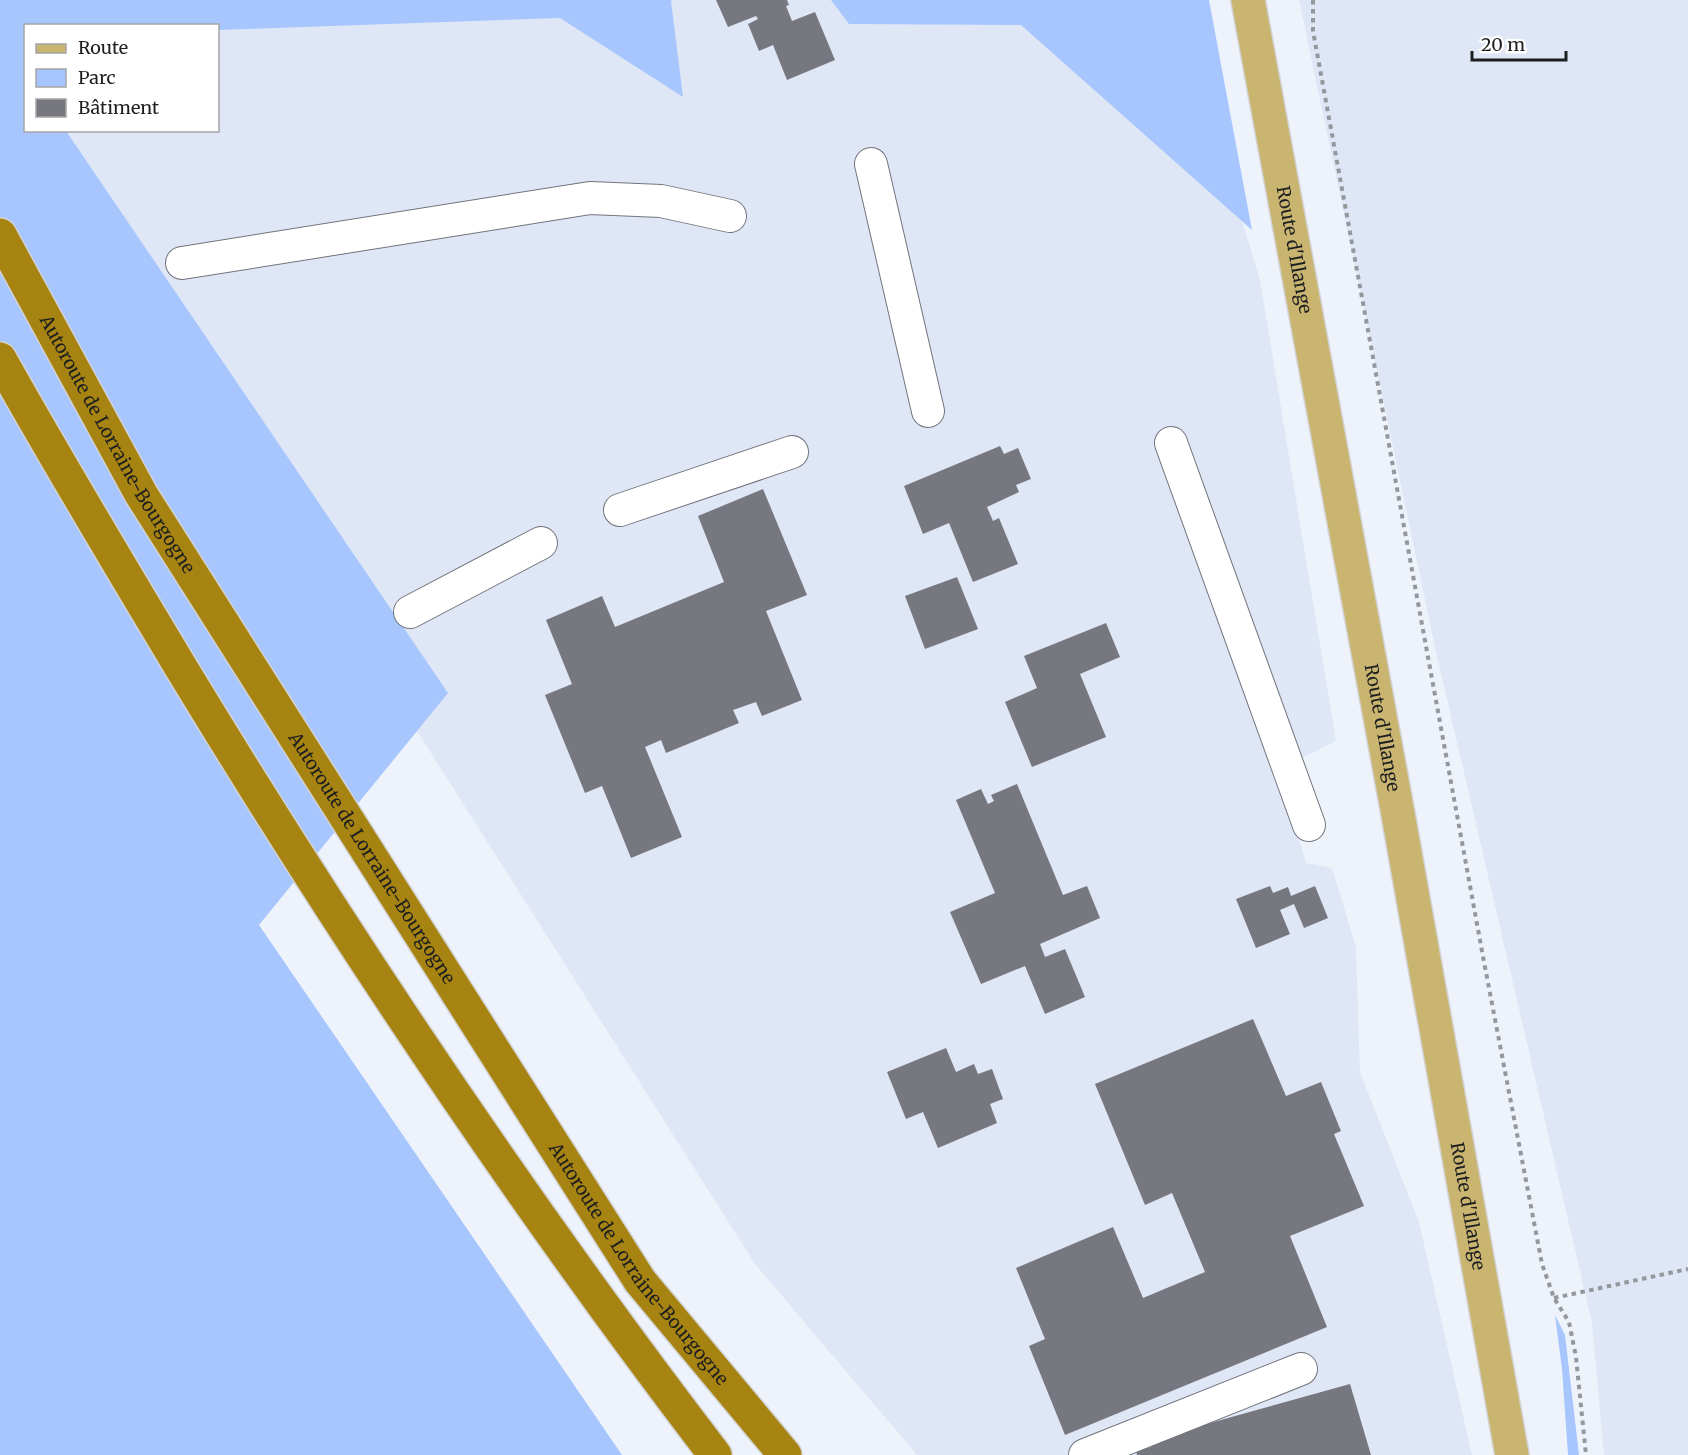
<svg xmlns="http://www.w3.org/2000/svg" width="1688" height="1455" font-family="Merriweather,serif">
	<rect width="100%" height="100%" fill="#eef3fb"/>
	<path fill="#dfe7f6" d="M0,0H1198L1211,118L1260,280L1336,741L1279,770L1306,863L1332,868L1356,947L1360,1072L1419,1222L1472,1455H917L755,1264L384,679L48,131L218,130V26H26Z
		M1299,0H1688V1455H1604L1592,1323L1436,652Z"/>
	<path fill="#a7c6fe" d="M0,0H673L671,1L683,97L560,18L218,30V26H26V130L66,131L448,693L259,925L622,1455H0Z
		M831,0H1209L1252,230L1021,25L849,24Z
		M1555,1315L1565,1335L1579,1455H1568L1562,1369Z"/>
	<path fill="#77777f" d="M716,0H787L789,5L786,6L792,21L815,12L835,60L787,80L773,45L759,51L748,24L758,19L756,16L728,27Z
		M1000,446L1004,454L1018,448L1031,479L1016,485L1019,492L987,507L993,521L999,518L1018,564L973,582L949,523L923,534L904,486Z
		M763,489L807,595L766,611L802,700L762,716L756,702L733,710L739,723L666,753L661,740L645,747L682,837L631,858L602,786L585,793L545,695L572,684L546,620L602,596L615,627L724,582L698,516Z
		M957,577L978,629L925,649L905,596Z
		M1106,623L1120,657L1080,674L1106,737L1032,767L1005,702L1037,688L1024,656Z
		M1017,784L1063,895L1087,886L1100,918L1040,944L1045,957L1065,949L1085,997L1045,1014L1025,966L981,984L950,912L995,893L956,800L981,789L988,804L994,801L991,795Z
		M1270,886L1273,893L1288,887L1291,896L1315,886L1328,918L1304,928L1294,904L1280,910L1290,934L1256,948L1236,899Z
		M1253,1019L1286,1096L1321,1082L1341,1131L1334,1134L1364,1206L1290,1236L1327,1327L1065,1435L1029,1346L1045,1339L1016,1268L1113,1227L1143,1298L1205,1272L1172,1193L1145,1205L1095,1084Z
		M946,1048L956,1072L974,1064L978,1074L992,1069L1003,1099L990,1104L997,1123L938,1148L923,1112L906,1119L887,1072Z
		M1350,1384L1371,1455H1137L1136,1451L1151,1447L1149,1440Z"/>
	<g fill="none" stroke-linecap="round" stroke-linejoin="round">
		<defs>
			<path id="minor" d="M871,164L928,411
				M182,263L590,198L661,201L730,216
				M1171,443L1309,825
				M620,510L792,452
				M410,612L541,543
				M1085,1455L1301,1369"/>
			<g id="major">
				<path id="s1" d="M1248,0L1398,814L1512,1455"/>
			</g>
			<g id="highway">
				<path id="s2" d="M0,235L141,494L640,1281L785,1455"/>
				<path d="M0,359C58,463 119,564 180,666C345,938 522,1203 715,1455"/>
			</g>
		</defs>
		<use href="#minor" stroke="#71747b" stroke-width="34"/>
		<use href="#major" stroke="#d2d2d2" stroke-width="36"/>
		<use href="#highway" stroke="#d2d2d2" stroke-width="36"/>
		<path stroke="#94989d" stroke-width="4" stroke-dasharray="4.5 4.5" stroke-linecap="butt" d="M1313,0V31L1484,962L1542,1264L1554,1298L1569,1322L1576,1357L1586,1455
			M1554,1298L1688,1269"/>
		<use href="#minor" stroke="#fff" stroke-width="32"/>
		<use href="#major" stroke="#cab570" stroke-width="33"/>
		<use href="#highway" stroke="#a78311" stroke-width="33"/>
	</g>
	<g text-anchor="middle" stroke-width="4.5" stroke-linejoin="round" paint-order="stroke">
		<g font-size="18" fill="#1c1e20" stroke="#fff">
			<text dy="6" stroke="none"><textPath href="#s1" startOffset="254">Route d'Illange</textPath></text>
			<text dy="6" stroke="none"><textPath href="#s2" startOffset="240">Autoroute de Lorraine-Bourgogne</textPath></text>
			<text dy="6" stroke="none"><textPath href="#s1" startOffset="740">Route d'Illange</textPath></text>
			<text dy="6" stroke="none"><textPath href="#s2" startOffset="726">Autoroute de Lorraine-Bourgogne</textPath></text>
			<text dy="6" stroke="none"><textPath href="#s1" startOffset="1226">Route d'Illange</textPath></text>
			<text dy="6" stroke="none"><textPath href="#s2" startOffset="1212">Autoroute de Lorraine-Bourgogne</textPath></text>
		</g>
	</g>
	<rect x="24" y="24" width="195" height="108" fill="#ffffff" stroke="#a4a5a6" stroke-width="1.5"/>
	<rect x="36" y="44" width="30" height="9" fill="#cab570" stroke="#a4a5a6" stroke-width="1.5"/>
	<text x="78" y="54" font-size="18" fill="#1c1e20">Route</text>
	<rect x="36" y="69" width="30" height="18" fill="#a7c6fe" stroke="#a4a5a6" stroke-width="1.5"/>
	<text x="78" y="84" font-size="18" fill="#1c1e20">Parc</text>
	<rect x="36" y="99" width="30" height="18" fill="#77777f" stroke="#a4a5a6" stroke-width="1.5"/>
	<text x="78" y="114" font-size="18" fill="#1c1e20">Bâtiment</text>
	<path d="M1472 51v9h94v-9" fill="none" stroke="#1c1e20" stroke-width="3"/>
	<text x="1481" y="51" font-size="18" fill="#1c1e20" stroke="#ffffff" stroke-width="4.5" paint-order="stroke">20 m</text>
</svg>
